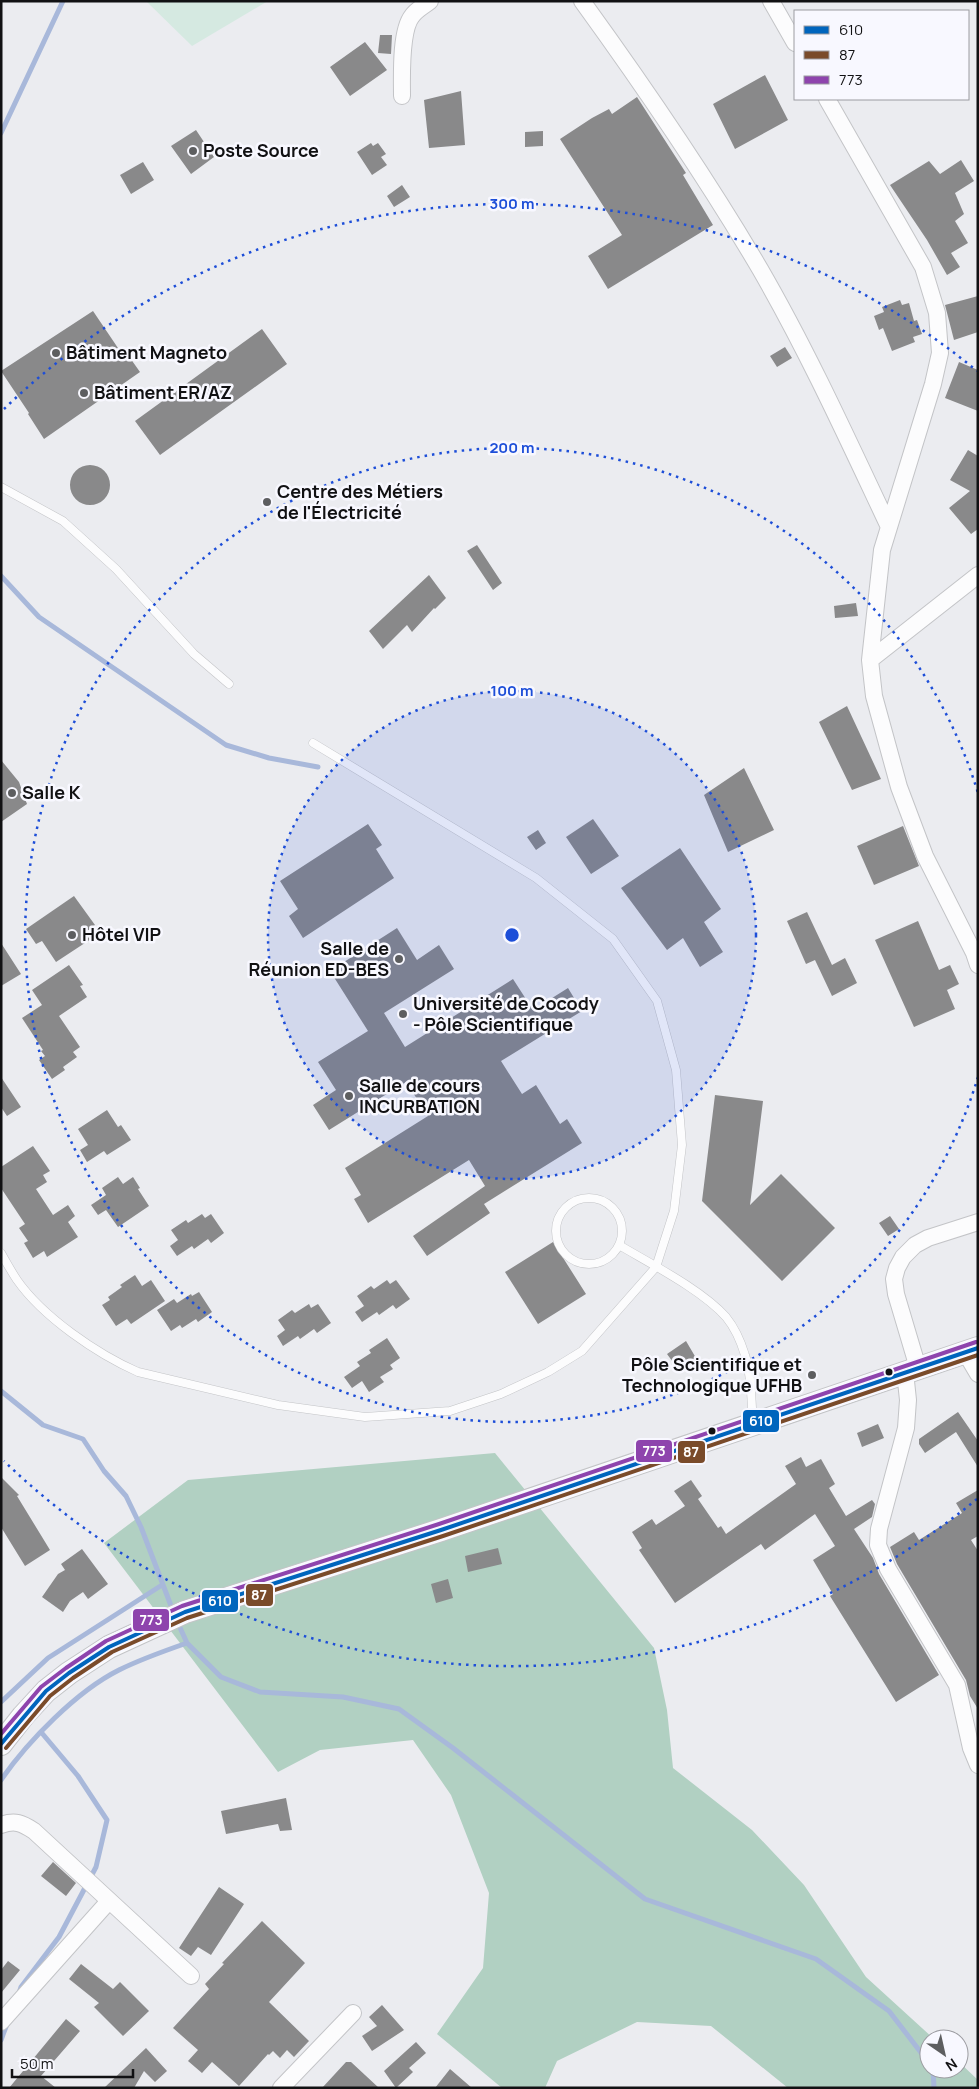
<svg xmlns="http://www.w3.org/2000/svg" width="979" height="2089" font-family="Manrope,sans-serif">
	<rect width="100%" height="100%" fill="#ebecf0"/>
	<path fill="#d5e9e1" d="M146,1H268L192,46Z"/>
	<path fill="#b1d0c2" d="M495,1453L654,1648L667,1710L673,1768L752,1830L804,1885L866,1977L934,2039H929V2069H959V2062L978,2080V2088H788L711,2026L637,2022L557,2061L545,2088H502L437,2034L483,1968L489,1893L451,1795L413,1740L320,1750L278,1772L104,1543L188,1480Z"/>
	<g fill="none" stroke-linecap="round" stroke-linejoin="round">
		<path stroke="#a8b8da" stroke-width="5" d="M1,133L63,1
			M1,576L39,617L226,745L269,758L318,767
			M1,1391L43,1425L83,1439L104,1471L126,1496L141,1527L173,1611
			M177,1621L187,1643L221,1677L260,1692L343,1697L399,1709L453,1748L645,1899L816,1959L889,2011L929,2063
			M1,1702L48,1658L162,1585
			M1,1780C28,1741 77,1691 119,1670C141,1659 164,1651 187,1643
			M19,1993L21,1987L59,1937L96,1867L107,1820L78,1776L41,1732
			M1,2040L7,2024
			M933,2069L934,2088"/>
	</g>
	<path fill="#89898a" d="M380,35H392L391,54L378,53Z
		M365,42L387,70L350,96L330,67Z
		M765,75L788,120L735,149L713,104Z
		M461,91L465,145L429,148L424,100Z
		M637,97L686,173L683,175L713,225L608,289L588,256L622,235L560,139L592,118L609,109L612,114Z
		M196,130L214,157L191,174L171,146Z
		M543,131V146L525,147V132Z
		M371,143L373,146L378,143L386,154L381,157L387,165L372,175L357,152Z
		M961,160L974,181L955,193L964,214L955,221L968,243L951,253L960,267L947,275L927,240L890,185L929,161L940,174Z
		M143,162L154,180L131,194L120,175Z
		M402,185L410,197L394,207L387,196Z
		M978,296V332L954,340L945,305Z
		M900,300L902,305L909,303L914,321L917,320L922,334L913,337L915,342L892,351L883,328L879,330L874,316L884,312L882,307Z
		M93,311L120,351L123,348L140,372L44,439L28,414L29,413L1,371Z
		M262,329L287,364L160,455L135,421Z
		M785,347L792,358L777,367L770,356Z
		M959,362L978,370V411L945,398Z
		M968,450L978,456V529L971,534L949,508L970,491L950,480Z
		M70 485a20 20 0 1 1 40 0a20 20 0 1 1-40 0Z
		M477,545L502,583L493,590L467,551Z
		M429,575L446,598L435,609L434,608L412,632L407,625L383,649L369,631Z
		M856,603L858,616L835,618L834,606Z
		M847,706L881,779L852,790L819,722Z
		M1,760L19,782L27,804L1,822Z
		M744,768L774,830L728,852L704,795Z
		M593,819L619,856L591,874L566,837Z
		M368,824L382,845L376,849L394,878L303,938L289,916L298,909L280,881Z
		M903,826L919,866L874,885L857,846Z
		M538,830L546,843L536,850L527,837Z
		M680,848L721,909L704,922L723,952L700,967L683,938L667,950L621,888Z
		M74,896L95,925L86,932L91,939L56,962L42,941L36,944L26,929Z
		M807,912L832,965L845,958L857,983L832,996L815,960L806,964L787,921Z
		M918,921L939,970L950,965L959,984L947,990L955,1009L914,1027L875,940Z
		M397,928L417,960L439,945L454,969L384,1013L405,1047L513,979L533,1010L568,988L582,1011L501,1061L522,1094L536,1085L560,1124L567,1119L582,1143L484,1204L490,1213L427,1256L413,1236L485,1186L469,1160L368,1223L354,1199L361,1195L345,1168L428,1116L406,1082L329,1130L313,1105L336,1090L318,1062L368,1031L330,971Z
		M1,943L21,974L1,986Z
		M69,965L83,985L80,986L87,997L59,1016L80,1047L73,1052L77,1057L63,1067L65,1070L52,1079L39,1060L45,1056L41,1051L43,1050L22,1018L42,1005L32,990Z
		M1,1077L21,1107L7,1116L1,1107Z
		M715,1095L763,1101L750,1205L781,1174L835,1228L782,1281L702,1201Z
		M107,1110L118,1127L121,1125L131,1140L107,1155L104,1151L87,1162L80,1150L88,1145L78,1129Z
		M33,1146L50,1171L43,1175L47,1182L36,1189L53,1215L68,1205L75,1216L68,1222L78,1237L47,1257L44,1251L33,1258L24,1243L28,1241L19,1228L25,1224L1,1188V1167Z
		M118,1177L123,1184L133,1177L140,1188L138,1189L149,1206L118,1227L106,1210L98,1215L91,1205L106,1195L102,1188Z
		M202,1214L205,1218L211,1214L224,1233L211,1243L208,1239L194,1249L192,1246L177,1256L170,1246L178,1240L171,1230L186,1220L188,1223Z
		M890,1216L899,1229L888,1236L879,1223Z
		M553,1242L586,1294L538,1324L505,1272Z
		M135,1275L142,1286L151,1280L165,1301L131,1324L127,1319L116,1326L102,1305L110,1300L108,1297L122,1287L120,1285Z
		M387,1280L390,1284L396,1280L410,1299L396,1309L393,1305L379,1315L377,1312L362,1322L355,1312L364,1306L357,1296L371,1286L374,1289Z
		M199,1292L212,1312L198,1322L196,1319L182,1328L180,1325L171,1331L157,1310L174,1299L177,1303L191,1294L192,1296Z
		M309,1304L311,1308L318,1304L331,1323L317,1333L314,1329L300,1339L298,1336L283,1346L277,1336L285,1330L278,1320L292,1310L295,1313Z
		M387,1338L400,1358L390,1365L393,1369L380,1377L384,1382L369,1392L362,1381L352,1388L344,1377L360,1366L357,1362L371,1353L369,1350Z
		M686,1341L696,1358L678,1369L667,1354Z
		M958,1412L978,1441V1467L956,1432L925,1453L919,1444V1439Z
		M878,1424L884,1438L862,1447L857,1433Z
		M801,1457L806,1467L821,1459L835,1484L829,1488L846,1516L872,1500L875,1504L872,1517L854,1529L873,1558L879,1574L939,1675L896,1702L830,1596L833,1594L813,1560L835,1546L815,1514L765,1550L761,1544L675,1603L639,1550L642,1548L632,1532L652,1519L656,1525L685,1506L674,1491L691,1480L702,1496L698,1499L718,1528L721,1526L726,1534L796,1484L785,1466Z
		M1,1477L19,1495L17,1496L50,1550L25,1566L1,1527Z
		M978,1490V1536L971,1540L978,1551V1709L970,1696L966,1680L897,1564L890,1547L914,1532L919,1540L962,1513L956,1503Z
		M498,1548L502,1564L468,1572L465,1556Z
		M82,1549L108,1584L88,1599L83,1592L70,1601L63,1612L42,1597L58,1574L65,1570L61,1564Z
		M448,1579L453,1598L436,1603L431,1584Z
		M286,1798L292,1830L280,1831L278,1824L226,1834L221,1811Z
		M53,1862L76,1883L66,1896L41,1876Z
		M219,1887L244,1904L211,1955L198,1947L191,1956L179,1948Z
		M262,1921L305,1963L269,2002L309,2041L294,2057L287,2050L280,2058L273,2051L269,2055L268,2054L239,2086L212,2062L202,2073L188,2061L198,2050L173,2028L209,1989L205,1984L224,1964L222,1963Z
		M8,1961L20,1970L1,1993V1970Z
		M81,1964L113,1989L120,1982L149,2011L123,2036L94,2007L99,2003L69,1979Z
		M382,2005L404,2030L372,2051L362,2036L377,2026L369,2017Z
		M66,2019L80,2031L41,2076L56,2088H9Z
		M416,2042L426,2053L409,2068L413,2072L396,2088L384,2071Z
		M146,2048L167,2071L155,2082L144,2071L134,2088H104Z
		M346,2062H351L379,2088H322Z
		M450,2069L472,2088H435Z"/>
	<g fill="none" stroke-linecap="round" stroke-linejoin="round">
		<defs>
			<path id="service" d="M1,487L63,521L116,569L194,654L229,684
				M556 1231a33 33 0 1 1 66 0a33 33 0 1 1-66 0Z
				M619,1245C651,1264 702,1290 726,1317C735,1328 741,1342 745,1355C752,1376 751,1401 753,1423
				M1,1253C6,1262 11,1271 17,1280C43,1317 97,1354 138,1372L278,1405L365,1417L450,1411L501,1394L548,1372L582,1351L656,1267L674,1211L682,1145L676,1070L657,1001L613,939L536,878L313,743"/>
			<path id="minor" d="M582,1C645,88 706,177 760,269C808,352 848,440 889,527
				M771,1L795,43
				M402,96C402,77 400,31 412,16C417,9 424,6 430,1
				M827,99L923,267L937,313L940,353L933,384L882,550L870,660L874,696L899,787L925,856L974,953L978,965
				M870,660L978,575
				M965,1352L978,1374
				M918,1368L896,1294L894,1279L897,1268L903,1257L915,1245L928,1238L978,1222
				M905,1372L908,1400L906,1428L879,1529L878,1545L888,1569L957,1685L971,1748L978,1765
				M1,1825C15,1820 22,1823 34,1831L191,1976
				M1,2022L109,1901
				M281,2088L353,2013"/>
			<path id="secondary" d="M1,1744L23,1716L46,1691L69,1673L109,1647L185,1612L441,1530L978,1348"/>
		</defs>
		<use href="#service" stroke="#c3c4c7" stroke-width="9"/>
		<use href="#minor" stroke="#c3c4c7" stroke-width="18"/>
		<use href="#secondary" stroke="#c3c4c7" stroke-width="24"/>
		<use href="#service" stroke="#fcfcfd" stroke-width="8"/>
		<use href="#minor" stroke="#fcfcfd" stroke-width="16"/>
		<use href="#secondary" stroke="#fcfcfd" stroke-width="22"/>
		<defs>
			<path id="bus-1" d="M1,1744L46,1691L69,1673L109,1647L185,1612L441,1530L978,1348"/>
			<path id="bus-2" d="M6,1748L50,1696L73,1678L112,1652L187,1618L443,1536L978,1355"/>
			<path id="bus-3" d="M1,1734L41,1687L66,1668L106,1641L182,1606L439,1524L976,1342"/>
		</defs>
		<use href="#bus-1" stroke="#f8f8ff" stroke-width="8"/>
		<use href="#bus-2" stroke="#f8f8ff" stroke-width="8"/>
		<use href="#bus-3" stroke="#f8f8ff" stroke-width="8"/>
		<use href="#bus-1" stroke="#0065bd" stroke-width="4"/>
		<use href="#bus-2" stroke="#7a4b2a" stroke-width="4"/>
		<use href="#bus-3" stroke="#8e44ad" stroke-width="4"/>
	</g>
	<circle cx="512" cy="935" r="244" fill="#1d4ed8" fill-opacity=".12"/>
	<g fill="none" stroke="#1d4ed8" stroke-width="2.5" stroke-dasharray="2.5 5">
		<circle cx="512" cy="935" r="244"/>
		<path d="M978 1077A487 487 0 1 1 978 793"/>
		<path d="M977 1499A731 731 0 0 1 4 1461M4 409A731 731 0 0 1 977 371"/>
	</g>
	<g fill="#5d5e60" stroke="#f8f8ff" stroke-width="2">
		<circle cx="193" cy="151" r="5"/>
		<circle cx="56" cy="353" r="5"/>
		<circle cx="84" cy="393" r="5"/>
		<circle cx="267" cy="502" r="5"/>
		<circle cx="12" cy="793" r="5"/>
		<circle cx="72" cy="935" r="5"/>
		<circle cx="399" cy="959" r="5"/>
		<circle cx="403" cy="1014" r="5"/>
		<circle cx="349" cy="1096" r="5"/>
		<circle cx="812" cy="1375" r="5"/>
	</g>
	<g fill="#111113" stroke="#f8f8ff" stroke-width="2">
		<circle cx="889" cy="1372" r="4.5"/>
		<circle cx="712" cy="1431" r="4.5"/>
	</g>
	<g text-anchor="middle" stroke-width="5" stroke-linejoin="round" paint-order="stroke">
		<g font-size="18" font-weight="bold" fill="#111113" stroke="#f8f8ff" text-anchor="start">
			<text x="203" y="157">Poste Source</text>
			<text x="66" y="359">Bâtiment Magneto</text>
			<text x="94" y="399">Bâtiment ER/AZ</text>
			<text x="277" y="498">Centre des Métiers<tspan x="277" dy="21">de l'Électricité</tspan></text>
			<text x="22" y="799">Salle K</text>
			<text x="82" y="941">Hôtel VIP</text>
			<text x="389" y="955" text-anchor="end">Salle de<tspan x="389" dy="21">Réunion ED-BES</tspan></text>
			<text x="413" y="1010">Université de Cocody<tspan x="413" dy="21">- Pôle Scientifique</tspan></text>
			<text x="359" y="1092">Salle de cours<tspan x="359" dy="21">INCURBATION</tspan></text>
			<text x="802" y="1371" text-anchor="end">Pôle Scientifique et<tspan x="802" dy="21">Technologique UFHB</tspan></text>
		</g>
	</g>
	<circle cx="512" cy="935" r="8" fill="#1d4ed8" stroke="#f8f8ff" stroke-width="2.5"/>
	<g font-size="15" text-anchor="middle" font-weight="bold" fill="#1d4ed8" stroke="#f8f8ff" stroke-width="5" stroke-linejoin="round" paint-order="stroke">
		<text x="512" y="209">300 m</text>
		<text x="512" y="453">200 m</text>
		<text x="512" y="696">100 m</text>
	</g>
	<g stroke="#f8f8ff" stroke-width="2">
		<rect x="742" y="1409" width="38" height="24" rx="5" fill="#0065bd"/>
		<rect x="635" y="1439" width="38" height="24" rx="5" fill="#8e44ad"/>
		<rect x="677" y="1440" width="29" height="24" rx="5" fill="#7a4b2a"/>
		<rect x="245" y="1583" width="29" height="24" rx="5" fill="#7a4b2a"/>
		<rect x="201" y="1589" width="38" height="24" rx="5" fill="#0065bd"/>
		<rect x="132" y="1608" width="38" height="24" rx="5" fill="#8e44ad"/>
	</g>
	<g font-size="14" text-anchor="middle" font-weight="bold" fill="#fff">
		<text x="761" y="1426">610</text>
		<text x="654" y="1456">773</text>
		<text x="691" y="1457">87</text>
		<text x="259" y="1600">87</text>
		<text x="220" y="1606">610</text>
		<text x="151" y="1625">773</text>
	</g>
	<rect width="979" height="2089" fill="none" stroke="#111113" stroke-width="5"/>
	<rect x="794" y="10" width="175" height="90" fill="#f8f8ff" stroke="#9c9ca1"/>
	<rect x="804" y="26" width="25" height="8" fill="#0065bd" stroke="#9c9ca1"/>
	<text x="839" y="35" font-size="15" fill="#111113">610</text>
	<rect x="804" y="51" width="25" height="8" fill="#7a4b2a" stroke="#9c9ca1"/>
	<text x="839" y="60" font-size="15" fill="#111113">87</text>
	<rect x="804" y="76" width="25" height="8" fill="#8e44ad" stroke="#9c9ca1"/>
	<text x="839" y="85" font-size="15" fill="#111113">773</text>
	<g transform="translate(944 2054) rotate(146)"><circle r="24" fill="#f8f8ff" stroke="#9c9ca1"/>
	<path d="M0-4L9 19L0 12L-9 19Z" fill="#5d5e60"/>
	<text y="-8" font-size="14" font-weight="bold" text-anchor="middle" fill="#111113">N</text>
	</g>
	<path d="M12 2069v8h121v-8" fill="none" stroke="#111113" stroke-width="2.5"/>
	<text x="20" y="2069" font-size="15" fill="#111113" stroke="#f8f8ff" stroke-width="4" paint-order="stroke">50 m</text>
</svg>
